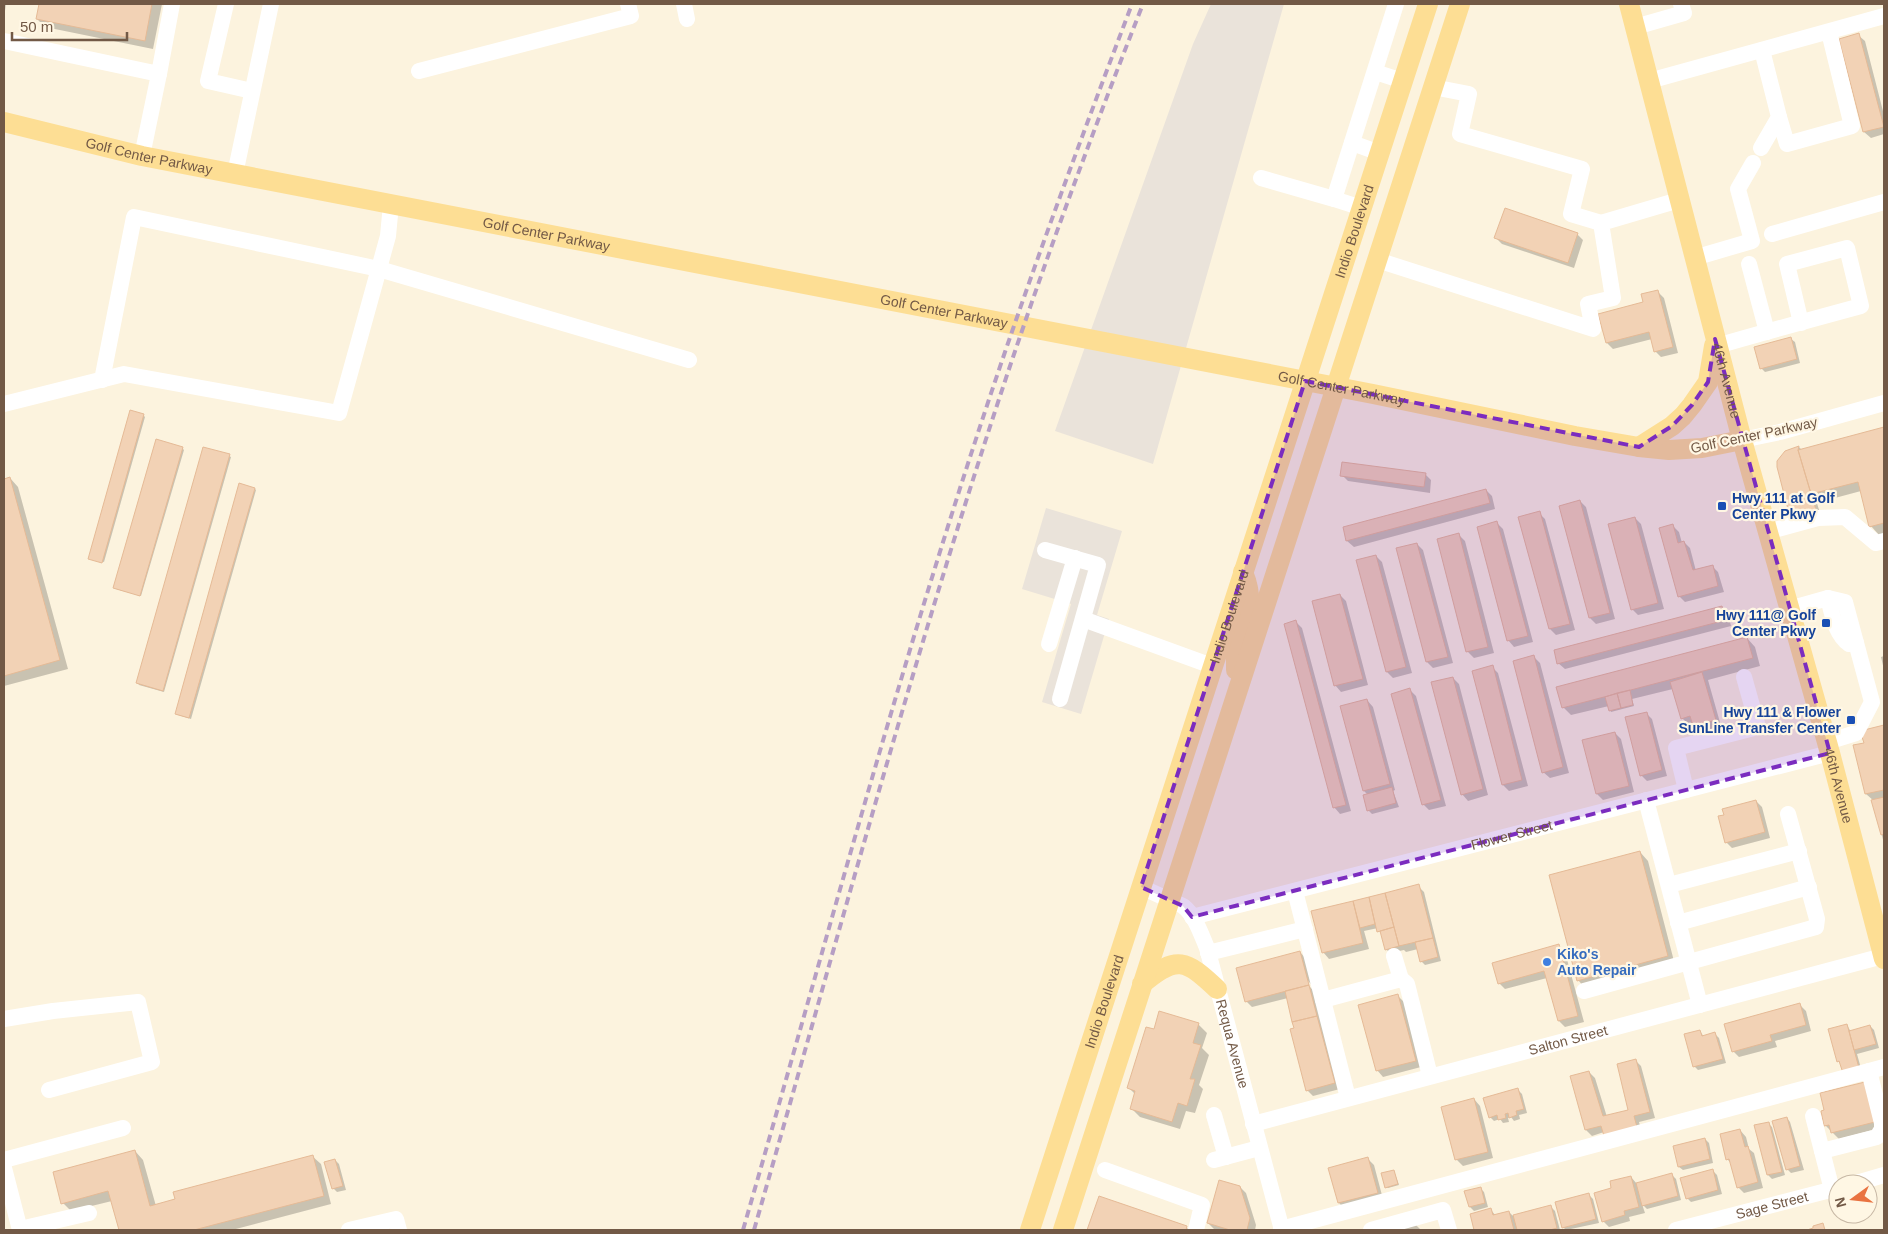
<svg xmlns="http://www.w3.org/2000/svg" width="1888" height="1234" font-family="Helvetica,sans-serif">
	<rect width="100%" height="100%" fill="#fcf3de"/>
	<path fill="#eae3da" d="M1211,4H1284L1153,464L1055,431L1193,44Z
		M1046,508L1122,531L1097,615L1109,619L1081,714L1042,702L1071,604L1022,589Z"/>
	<path fill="#0003" d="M4,4H6L4,18Z
		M40,4H162L153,49L45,27L37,19Z
		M1858,35L1865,41L1884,115V134L1871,138L1864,132Z
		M1577,234L1583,240L1574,268L1502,244L1496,238Z
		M1658,292L1664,298L1678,353L1661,357L1655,351L1652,339L1613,349L1607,343L1600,315L1645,303Z
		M1791,339L1795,342L1800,363L1765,372L1761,368Z
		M143,415L145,417L104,562L89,558Z
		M1884,428V533L1879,535L1871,526L1861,491L1820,502L1815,497L1821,516L1797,522L1791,516V450L1799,447L1802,450Z
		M182,448L184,450L141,596L116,589L114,587Z
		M229,456L231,457L164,692L139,685L138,683Z
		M1425,474L1431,480L1430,493L1348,481L1342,475Z
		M10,478L18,487L68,669L4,686V480Z
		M255,489L256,490L191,719L178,715L176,714Z
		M1486,490L1492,496L1495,509L1354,547L1347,541L1344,528Z
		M1580,501L1586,507L1615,619L1596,624L1590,618Z
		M1539,513L1545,519L1575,630L1556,635L1550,629Z
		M1635,518L1641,524L1664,609L1638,615L1632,609Z
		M1497,523L1503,529L1533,642L1514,647L1508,640Z
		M1672,525L1679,532L1682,543L1684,542L1690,548L1696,571L1712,566L1718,572L1724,592L1685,602L1679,596Z
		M1459,535L1465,541L1494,653L1474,658L1468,652Z
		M1417,544L1423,550L1453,663L1433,668L1427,662Z
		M1376,556L1382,562L1412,673L1393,678L1387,672L1358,561Z
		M1340,595L1346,601L1368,685L1341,692L1335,685Z
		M1722,608L1728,614L1731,626L1565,669L1558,663Z
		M1296,622L1302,628L1351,811L1340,814L1334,807Z
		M1747,638L1755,647L1760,666L1708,680L1721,726L1700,732L1693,723L1688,724L1682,718L1673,689L1632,699L1634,706L1611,712L1609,706L1571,715L1563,707Z
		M1884,656V670L1881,657Z
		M1534,657L1540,663L1569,773L1550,778L1543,772Z
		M1492,667L1498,673L1528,786L1509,791L1503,785Z
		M1453,678L1459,684L1488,795L1468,801L1462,794Z
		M1410,690L1416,696L1446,806L1429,810L1423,804Z
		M1367,700L1373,707L1395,790L1393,791L1399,807L1372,814L1368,810V795L1364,791Z
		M1646,713L1652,719L1667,776L1647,781L1641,775Z
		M1884,726V844L1874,801L1866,794L1854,746L1865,744L1862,732Z
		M1615,733L1621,739L1634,792L1603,800L1597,794Z
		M1756,801L1762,807L1770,838L1732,848L1726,842Z
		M1640,852L1648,861L1675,965L1586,989L1578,980Z
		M1418,886L1424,892L1441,961L1425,965L1421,961L1418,949L1406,952L1404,950L1390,953L1386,949L1383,936L1378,928L1364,931L1369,949L1329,959L1323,952L1352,902L1354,904V902Z
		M1559,946L1565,952L1584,1022L1565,1027L1559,1021L1547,978L1505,989L1499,983Z
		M1300,952L1306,959L1314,987L1306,979L1304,981L1314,991L1340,1089L1313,1096L1307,1090L1288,998L1252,1007L1246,1001Z
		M1398,996L1404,1002L1421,1067L1383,1077L1377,1070Z
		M1800,1005L1806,1011L1811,1031L1775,1041L1777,1047L1739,1057L1733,1051Z
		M1198,1024L1207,1033L1202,1048L1209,1055L1199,1085L1203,1089L1195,1113L1186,1111L1180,1129L1140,1117L1131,1108L1135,1094L1129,1088L1155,1031Z
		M1847,1025L1851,1032L1870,1026L1874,1030L1879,1048L1857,1054L1862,1072L1842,1065L1838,1061Z
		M1700,1031L1704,1037L1715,1034L1719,1038L1726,1063L1698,1070L1694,1066Z
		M1635,1060L1641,1066L1655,1118L1639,1122L1642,1133L1604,1132L1592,1136L1586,1130L1589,1072L1595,1078L1607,1117L1629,1111Z
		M1518,1090L1522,1094L1527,1113L1519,1115L1520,1119L1514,1121L1511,1117L1508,1118L1509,1122L1503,1123L1500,1119L1494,1121L1490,1117Z
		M1821,1094L1884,1127L1839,1139L1825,1125L1826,1111Z
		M1474,1099L1480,1106L1493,1158L1463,1166L1457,1160L1443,1107Z
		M1787,1118L1790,1122L1804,1170L1791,1173L1787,1169Z
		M1768,1123L1772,1127L1785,1175L1772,1179L1768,1175L1755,1126Z
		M1740,1130L1746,1137L1749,1149L1754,1153L1763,1188L1744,1193L1738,1187L1731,1163L1727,1159Z
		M1705,1139L1709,1143L1713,1163L1683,1170L1679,1167Z
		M135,1151L143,1160L156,1206L312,1156L321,1164L331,1204L232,1230H120L112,1201L71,1211L63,1203Z
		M1368,1159L1374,1165L1383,1199L1345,1209L1339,1203L1329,1169Z
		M335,1160L339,1164L346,1190L337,1192L333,1188Z
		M1394,1171L1399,1185L1388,1188L1386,1187Z
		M1713,1171L1717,1175L1722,1194L1691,1202L1687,1198Z
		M1672,1175L1676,1179L1681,1200L1647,1209L1642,1204L1645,1213L1629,1217L1630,1221L1609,1227L1603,1221L1613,1189L1631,1177L1637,1184Z
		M1240,1187L1246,1193L1256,1225L1255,1230L1214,1229L1208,1223Z
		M1480,1188L1484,1192L1488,1207L1474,1211L1470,1207L1466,1192Z
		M1589,1195L1593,1199L1599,1223L1566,1230L1563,1227Z
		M1100,1198L1186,1227L1189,1230H1089Z
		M1551,1207L1555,1211L1560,1230H1476L1472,1215L1491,1210L1496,1216L1509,1212L1513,1216Z
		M1416,1225L1421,1230H1398Z"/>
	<path fill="#f2d2b5" stroke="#e5ba96" d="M39,4H152L145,41L36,19Z
		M1859,33L1884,127L1863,132L1839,39Z
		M1505,208L1578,233L1568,263L1494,238Z
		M1658,290L1673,347L1654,352L1649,332L1606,343L1598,314L1643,302L1641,294Z
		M1791,337L1797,359L1760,369L1754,347Z
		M130,410L144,414L102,563L88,559Z
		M1884,427V523L1869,527L1858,482L1811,494L1798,450Z
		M156,439L183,447L140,596L113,588Z
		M1799,446L1798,450L1816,510L1790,517L1777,467V461L1785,451Z
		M203,447L230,454L163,691L136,683Z
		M1342,462L1426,473L1424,487L1340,476Z
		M10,477L60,660L4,676V479Z
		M239,483L255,488L189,718L175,714Z
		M1486,489L1490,503L1346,541L1343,527Z
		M1580,500L1610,613L1589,618L1559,506Z
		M1540,511L1570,624L1549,629L1518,517Z
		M1635,517L1658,603L1631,610L1608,524Z
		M1497,521L1528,636L1507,641L1477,527Z
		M1673,524L1678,543L1684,541L1693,570L1713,565L1718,586L1678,597L1659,528Z
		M1459,533L1488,647L1466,652L1437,539Z
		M1417,543L1448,657L1426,662L1396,548Z
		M1376,555L1406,667L1386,672L1356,560Z
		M1340,594L1363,679L1334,686L1312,601Z
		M1722,606L1726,620L1557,664L1554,650Z
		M1296,620L1346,805L1333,808L1284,624Z
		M1747,637L1753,658L1562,708L1556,687Z
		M1534,655L1563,767L1542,773L1513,661Z
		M1493,665L1522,780L1502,785L1472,671Z
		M1702,672L1716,720L1693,726L1690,716L1681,719L1670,682Z
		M1453,677L1483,789L1461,795L1431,682Z
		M1410,688L1441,800L1422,805L1391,694Z
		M1630,690L1633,705L1621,708L1617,693Z
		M1617,693L1621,708L1609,711L1605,697Z
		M1367,699L1390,784L1363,791L1340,706Z
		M1647,712L1662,770L1640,776L1625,717Z
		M1884,725V790L1865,794L1853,745L1864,743L1860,731Z
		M1615,732L1629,786L1596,794L1582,740Z
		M1392,787L1396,803L1367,811L1363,795Z
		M1884,797V834L1881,835L1871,800Z
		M1756,800L1765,832L1725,843L1718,816L1724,815L1722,809Z
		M1640,851L1668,956L1577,981L1549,875Z
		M1419,884L1433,938L1399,946L1385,893Z
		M1385,893L1394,927L1377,932L1369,897Z
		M1369,897L1375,924L1360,928L1353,901Z
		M1353,901L1363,943L1322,953L1311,911Z
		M1394,927L1399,946L1385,950L1380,931Z
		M1433,938L1438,957L1420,962L1415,942Z
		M1559,944L1578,1016L1558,1021L1544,971L1498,984L1492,963Z
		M1300,951L1309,985L1245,1002L1236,968Z
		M1309,985L1317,1016L1292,1022L1285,991Z
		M1398,994L1416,1061L1376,1071L1358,1005Z
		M1800,1003L1806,1025L1770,1035L1772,1041L1732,1052L1724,1024Z
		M1159,1011L1199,1023L1193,1043L1201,1045L1190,1079H1195L1187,1106L1178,1103L1172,1122L1130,1109L1135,1091L1127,1088L1146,1027L1154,1029Z
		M1317,1016L1335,1083L1306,1091L1290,1029L1294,1028L1292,1022Z
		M1847,1024L1859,1068L1843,1073L1839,1061L1837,1062L1828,1029Z
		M1870,1025L1876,1044L1854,1050L1849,1031Z
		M1700,1030L1702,1036L1715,1032L1723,1059L1693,1067L1684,1034Z
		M1636,1059L1650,1112L1634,1116L1637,1127L1604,1136L1601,1126L1585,1130L1570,1076L1589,1071L1603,1116L1628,1110L1617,1064Z
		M1869,1081L1879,1121L1831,1133L1829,1125L1824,1126L1821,1111L1824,1110L1820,1093Z
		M1518,1088L1524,1109L1516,1111L1517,1115L1509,1118L1508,1113L1505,1114L1506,1118L1498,1120L1497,1115L1489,1118L1483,1098Z
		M1474,1098L1488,1152L1455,1160L1441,1107Z
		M1787,1117L1800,1166L1786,1170L1772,1121Z
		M1769,1122L1782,1172L1767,1175L1754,1125Z
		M1740,1129L1745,1147L1748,1146L1758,1182L1737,1188L1729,1159L1726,1160L1720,1134Z
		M1705,1138L1710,1159L1678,1167L1673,1146Z
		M135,1150L150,1206L175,1199L173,1192L313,1155L324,1196L194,1230H119L108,1191L61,1204L53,1172Z
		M1368,1157L1378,1193L1338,1203L1328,1168Z
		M335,1159L343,1186L332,1189L324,1162Z
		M1713,1169L1718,1190L1686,1199L1680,1178Z
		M1394,1170L1398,1184L1385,1188L1381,1173Z
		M1672,1173L1678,1196L1642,1206L1636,1183Z
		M1631,1176L1639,1207L1624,1211L1625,1215L1602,1222L1594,1193L1611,1188L1610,1181Z
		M1219,1180L1240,1186L1250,1218L1247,1230H1230L1207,1223Z
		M1481,1187L1485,1203L1469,1207L1464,1191Z
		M1589,1193L1596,1219L1562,1228L1555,1202Z
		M1099,1196L1187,1226L1186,1230H1087Z
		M1551,1205L1557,1228L1550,1230H1517L1513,1215Z
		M1491,1208L1493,1215L1509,1211L1514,1230H1474L1470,1214Z
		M1823,1223L1825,1230H1807L1813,1228V1226Z"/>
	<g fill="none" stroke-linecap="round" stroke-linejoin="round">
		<g stroke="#fff" stroke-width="16">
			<path d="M226,4L208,81L252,91"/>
			<path d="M684,4L687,19"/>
			<path d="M1635,27L1684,13L1681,4"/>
			<path d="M4,41L159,74L172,4"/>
			<path d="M419,71L631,16L628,4"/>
			<path d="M1375,72L1403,81"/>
			<path d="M1649,81L1884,16"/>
			<path d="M1433,87L1469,94L1460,134L1582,169L1571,214L1601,223"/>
			<path d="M1779,117L1787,144L1852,126L1829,32"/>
			<path d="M1352,143L1380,153"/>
			<path d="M1761,148L1779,117L1762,50"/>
			<path d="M142,156L159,74"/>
			<path d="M235,174L271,4"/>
			<path d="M1261,178L1334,199"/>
			<path d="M1362,208L1334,199L1396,4"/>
			<path d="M1772,234L1884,202"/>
			<path d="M1694,258L1752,241L1738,189L1753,163"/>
			<path d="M1377,260L1593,329L1588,304L1613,298L1601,223L1679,200"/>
			<path d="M1749,264L1767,332"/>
			<path d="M1717,346C1765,332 1813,319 1861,306L1847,248L1787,264L1801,323"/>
			<path d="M102,380L134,217L379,269L689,360"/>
			<path d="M4,404L124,374L339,413L388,236L391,204"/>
			<path d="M1742,440L1780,432L1884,403"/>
			<path d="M1767,532L1818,518L1845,517L1876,543L1884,541"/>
			<path d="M1045,550L1098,565L1060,699"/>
			<path d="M1828,598C1832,613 1835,634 1849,644L1856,643"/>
			<path d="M1789,609L1828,598L1845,602L1872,702L1856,733L1827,742"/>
			<path d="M1083,619L1212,666"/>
			<path d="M1049,644L1075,558"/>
			<path d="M1686,790L1676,748L1758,727L1744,677"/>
			<path d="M1646,800L1700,1005"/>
			<path d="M1669,885L1799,851"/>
			<path id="s1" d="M1141,887L1183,906C1195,915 1201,934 1207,948L1282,1230"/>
			<path d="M1295,891L1348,1098"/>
			<path id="s2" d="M1192,917L1830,753"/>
			<path d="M1678,923L1809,887"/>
			<path d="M1208,953L1305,929"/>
			<path d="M1394,956L1401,979L1407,984L1430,1076"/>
			<path d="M1584,991L1816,927L1817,919L1788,814"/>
			<path d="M1323,1000L1401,979"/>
			<path d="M4,1019L53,1011L138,1002L152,1062L49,1090"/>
			<path d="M1214,1115L1226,1157"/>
			<path d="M1813,1116L1832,1190"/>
			<path id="s3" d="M1253,1124L1883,956"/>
			<path d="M1822,1151L1877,1137L1882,1129V1123L1869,1071"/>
			<path d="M4,1160L123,1128"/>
			<path d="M1214,1160L1259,1148"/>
			<path d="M4,1168L20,1230"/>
			<path d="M1105,1170L1202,1205L1196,1230"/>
			<path d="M1853,1184L1884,1175"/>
			<path d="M20,1229L89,1213"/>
			<path d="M1281,1229L1884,1067"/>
			<path d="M349,1230L396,1219L399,1230"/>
			<path d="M1371,1230L1443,1210L1449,1230"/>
			<path id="s4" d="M1676,1230L1838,1188"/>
		</g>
		<g stroke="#fdde94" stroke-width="20">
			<path id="s5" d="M1629,4L1742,440L1830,753L1884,959"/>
			<path id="s6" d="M4,122L142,156L1373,394L1575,436L1639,447L1669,450L1702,448L1742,440"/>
			<path d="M1639,447L1672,426L1683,416L1692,405L1708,382L1714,346"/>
			<path d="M1236,670C1236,663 1236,656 1236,650C1242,616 1258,609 1243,572"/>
			<path d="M1142,984C1177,954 1186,960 1217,989"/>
			<path id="s7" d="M1030,1230L1428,4"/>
			<path d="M1063,1230L1460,4"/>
		</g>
		<path stroke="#b69ec4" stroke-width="4" stroke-dasharray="8 5" stroke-linecap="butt" d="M743,1230C819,967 890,702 975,442C1023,294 1077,149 1132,4
			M754,1230C830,965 902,698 987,436C1034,290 1087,146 1143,4"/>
	</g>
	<path fill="#7b2cbf" fill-opacity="0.2" stroke="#7b2cbf" stroke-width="4" stroke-dasharray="10 6" stroke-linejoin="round" d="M1715,339L1830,753L1192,917L1183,906L1141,887L1305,381L1639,447L1672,426L1692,405L1708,382Z"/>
	<g fill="#1a4fb4" stroke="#fff7e4" stroke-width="2">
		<rect x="1717" y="501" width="10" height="10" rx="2.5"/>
		<rect x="1821" y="618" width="10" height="10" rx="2.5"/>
		<rect x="1846" y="715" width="10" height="10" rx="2.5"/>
	</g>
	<circle fill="#3f7fe0" stroke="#fff7e4" stroke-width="2" cx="1547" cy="962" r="5"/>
	<g text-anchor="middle" stroke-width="4.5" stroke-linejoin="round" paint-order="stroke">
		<g font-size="14" fill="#725946" stroke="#fff7e4">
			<text dy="5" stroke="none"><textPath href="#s6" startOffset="149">Golf Center Parkway</textPath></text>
			<text dy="5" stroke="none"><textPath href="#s7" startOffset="1050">Indio Boulevard</textPath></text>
			<text dy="5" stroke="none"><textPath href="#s6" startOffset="554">Golf Center Parkway</textPath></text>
			<text dy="5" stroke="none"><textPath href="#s6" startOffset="959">Golf Center Parkway</textPath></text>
			<text dy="5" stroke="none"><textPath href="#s5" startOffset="389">46th Avenue</textPath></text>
			<text dy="5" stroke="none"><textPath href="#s6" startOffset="1364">Golf Center Parkway</textPath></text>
			<text transform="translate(1754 435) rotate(-12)" y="5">Golf Center Parkway</text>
			<text dy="5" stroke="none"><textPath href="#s7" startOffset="645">Indio Boulevard</textPath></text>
			<text dy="5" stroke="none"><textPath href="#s5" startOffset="809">46th Avenue</textPath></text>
			<text dy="5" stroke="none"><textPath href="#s2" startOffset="330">Flower Street</textPath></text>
			<text dy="5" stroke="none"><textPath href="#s7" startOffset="240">Indio Boulevard</textPath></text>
			<text dy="5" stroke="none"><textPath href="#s3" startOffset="326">Salton Street</textPath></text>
			<text dy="5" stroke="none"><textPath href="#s1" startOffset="194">Requa Avenue</textPath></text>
			<text dy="5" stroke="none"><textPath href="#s4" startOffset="99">Sage Street</textPath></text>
		</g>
		<g font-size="14" font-weight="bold" fill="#164399" stroke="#fff7e4" text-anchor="end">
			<text x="1732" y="503" text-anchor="start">Hwy 111 at Golf<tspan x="1732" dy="16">Center Pkwy</tspan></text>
			<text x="1816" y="620">Hwy 111@ Golf<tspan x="1816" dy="16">Center Pkwy</tspan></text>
			<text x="1841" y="717">Hwy 111 &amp; Flower<tspan x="1841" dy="16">SunLine Transfer Center</tspan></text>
		</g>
		<g font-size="14" font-weight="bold" fill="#366cbe" stroke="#fff7e4" text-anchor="start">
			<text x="1557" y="959">Kiko's<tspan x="1557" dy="16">Auto Repair</tspan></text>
		</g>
	</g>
	<rect width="1888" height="1234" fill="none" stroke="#725946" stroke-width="10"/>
	<g transform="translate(1853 1199) rotate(255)"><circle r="24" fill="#fff7e4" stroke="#c7b8a5"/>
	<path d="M0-4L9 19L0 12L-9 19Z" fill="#e97340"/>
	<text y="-8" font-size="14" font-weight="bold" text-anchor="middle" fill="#725946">N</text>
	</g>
	<path d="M12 32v8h115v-8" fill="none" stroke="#725946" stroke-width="2.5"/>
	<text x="20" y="32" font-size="15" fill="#725946" stroke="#fff7e4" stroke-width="4" paint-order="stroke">50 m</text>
</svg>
